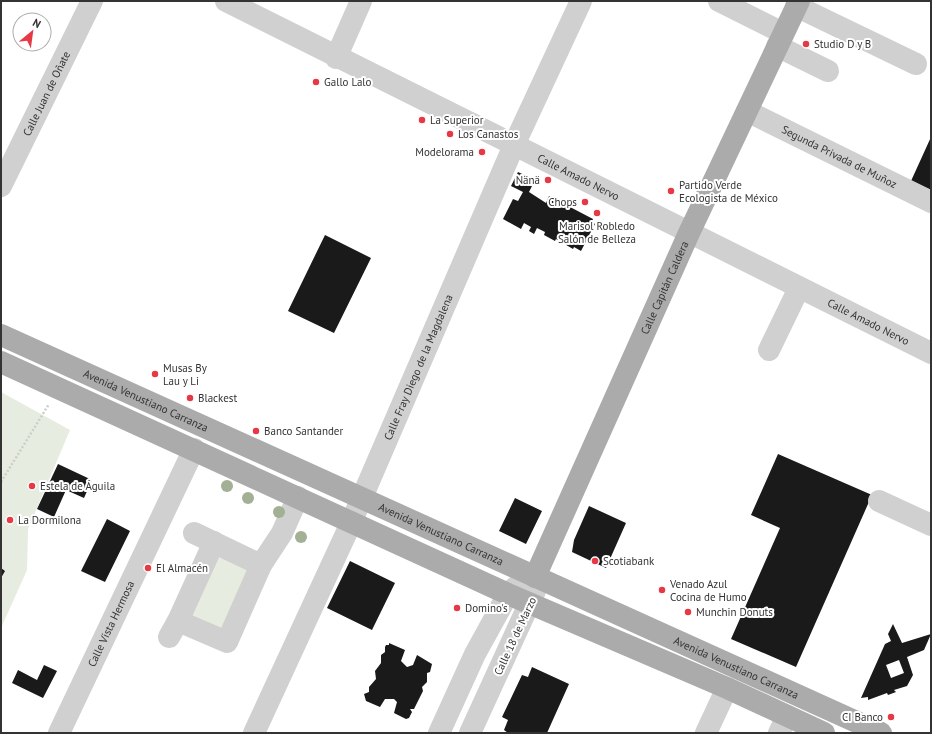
<svg xmlns="http://www.w3.org/2000/svg" width="932" height="734" font-family="'PT Sans',sans-serif">
	<rect width="100%" height="100%" fill="#fff"/>
	<path fill="#e6ecdf" d="M1,392L70,430L28,529L27,570L1,628Z
		M222,557L248,569L223,631L188,614L215,558Z"/>
	<path fill="#1a1a1a" fill-rule="evenodd" d="M931,137V190L911,181Z
		M518,172L535,180L529,192L546,203L549,196L593,219L592,222L595,224L581,251L574,247L573,249L556,239L555,241L544,235L545,232L537,228L534,234L529,231L531,227L524,223L521,229L503,219L513,199L518,201L523,192L511,186Z
		M325,235L371,258L334,333L288,311Z
		M778,454L872,495L796,667L731,639L780,528L751,515Z
		M58,464L92,480L84,498L66,490L54,517L37,509Z
		M515,498L542,511L526,544L499,531Z
		M589,506L626,523L606,568L572,552L574,540Z
		M107,519L130,531L105,582L81,571Z
		M350,561L395,583L372,630L327,608Z
		M1,568L5,571L1,578Z
		M893,624L902,643L931,634L924,650L907,657L913,675L907,686L894,690L896,692L888,695L887,693L868,700V697L861,698L885,644L891,641L888,634ZM899,660L904,673L891,678L886,665Z
		M389,643L405,650L401,661L407,667L413,665L417,655L432,664L430,672L427,673V682L422,687L423,691L414,709H410L412,712L409,718L406,719L394,713L397,702L394,699H385L380,707L366,701L364,694L369,692V687L376,679L375,671L381,663V655L385,652V647L386,645H389Z
		M44,665L57,671L43,698L12,683L18,670L37,680Z
		M532,667L569,684L547,733H508L504,730L508,720L502,717L522,675L528,677Z"/>
	<g fill="none" stroke-linecap="round" stroke-linejoin="round">
		<path stroke="#cdcdcd" stroke-width="2.5" stroke-dasharray="2 2" stroke-linecap="butt" d="M1,482L49,404"/>
		<g stroke="#d0d0d0" stroke-width="22">
			<path id="s1" d="M226,1L931,353"/>
			<path d="M719,1L783,33"/>
			<path d="M796,6L916,64"/>
			<path d="M777,46L828,71"/>
			<path d="M336,58L361,1"/>
			<path id="s2" d="M747,111L931,202"/>
			<path id="s3" d="M1,186L92,1"/>
			<path d="M769,350L799,288"/>
			<path d="M879,501L931,525"/>
			<path d="M194,533L261,565"/>
			<path d="M178,621L227,642L261,565L282,533L298,497"/>
			<path d="M169,637L178,621L214,542"/>
			<path id="s4" d="M59,733L194,449"/>
			<path id="s5" d="M254,733L351,523L514,145L581,1"/>
			<path d="M439,733L475,654L508,594L519,584L535,577V591L470,733"/>
			<path d="M706,733L727,688"/>
			<path d="M779,733L787,716"/>
		</g>
		<g stroke="#ababab" stroke-width="22">
			<path id="s6" d="M1,335L881,733"/>
			<path d="M1,362L508,594L727,688L824,733"/>
			<path id="s7" d="M535,577L689,233L799,1"/>
		</g>
	</g>
	<g fill="#a2b095">
		<circle cx="227" cy="486" r="6"/>
		<circle cx="248" cy="498" r="6"/>
		<circle cx="279" cy="512" r="6"/>
		<circle cx="301" cy="537" r="6"/>
	</g>
	<g fill="#e63946" stroke="#fff" stroke-width="1.5">
		<circle cx="806" cy="44" r="4"/>
		<circle cx="316" cy="82" r="4"/>
		<circle cx="422" cy="120" r="4"/>
		<circle cx="450" cy="134" r="4"/>
		<circle cx="482" cy="152" r="4"/>
		<circle cx="548" cy="180" r="4"/>
		<circle cx="671" cy="191" r="4"/>
		<circle cx="585" cy="202" r="4"/>
		<circle cx="597" cy="213" r="4"/>
		<circle cx="155" cy="374" r="4"/>
		<circle cx="190" cy="398" r="4"/>
		<circle cx="256" cy="431" r="4"/>
		<circle cx="32" cy="486" r="4"/>
		<circle cx="10" cy="520" r="4"/>
		<circle cx="595" cy="561" r="4"/>
		<circle cx="148" cy="568" r="4"/>
		<circle cx="662" cy="590" r="4"/>
		<circle cx="457" cy="608" r="4"/>
		<circle cx="688" cy="612" r="4"/>
		<circle cx="891" cy="717" r="4"/>
	</g>
	<g text-anchor="middle" stroke-width="4" stroke-linejoin="round" paint-order="stroke">
		<g font-size="11" fill="#333" stroke="#fff" text-anchor="start">
			<text x="814" y="48">Studio D y B</text>
			<text x="324" y="86">Gallo Lalo</text>
			<text x="430" y="124">La Superior</text>
			<text x="458" y="138">Los Canastos</text>
			<text x="474" y="156" text-anchor="end">Modelorama</text>
			<text x="540" y="184" text-anchor="end">Nänä</text>
			<text x="679" y="189">Partido Verde<tspan x="679" dy="13">Ecologista de México</tspan></text>
			<text x="577" y="206" text-anchor="end">Chops</text>
			<text x="597" y="230" text-anchor="middle">Marisol Robledo<tspan x="597" dy="13">Salón de Belleza</tspan></text>
			<text x="163" y="372">Musas By<tspan x="163" dy="13">Lau y Li</tspan></text>
			<text x="198" y="402">Blackest</text>
			<text x="264" y="435">Banco Santander</text>
			<text x="40" y="490">Estela de Águila</text>
			<text x="18" y="524">La Dormilona</text>
			<text x="603" y="565">Scotiabank</text>
			<text x="156" y="572">El Almacén</text>
			<text x="670" y="588">Venado Azul<tspan x="670" dy="13">Cocina de Humo</tspan></text>
			<text x="465" y="612">Domino's</text>
			<text x="696" y="616">Munchin Donuts</text>
			<text x="883" y="721" text-anchor="end">CI Banco</text>
		</g>
		<g font-size="11" fill="#333" stroke="#fff">
			<text dy="4" stroke="none"><textPath href="#s3" startOffset="103">Calle Juan de Oñate</textPath></text>
			<text dy="4" stroke="none"><textPath href="#s2" startOffset="103">Segunda Privada de Muñoz</textPath></text>
			<text dy="4" stroke="none"><textPath href="#s1" startOffset="394">Calle Amado Nervo</textPath></text>
			<text dy="4" stroke="none"><textPath href="#s7" startOffset="317">Calle Capitán Caldera</textPath></text>
			<text dy="4" stroke="none"><textPath href="#s1" startOffset="718">Calle Amado Nervo</textPath></text>
			<text dy="4" stroke="none"><textPath href="#s5" startOffset="401">Calle Fray Diego de la Magdalena</textPath></text>
			<text dy="4" stroke="none"><textPath href="#s6" startOffset="159">Avenida Venustiano Carranza</textPath></text>
			<text dy="4" stroke="none"><textPath href="#s6" startOffset="483">Avenida Venustiano Carranza</textPath></text>
			<text dy="4" stroke="none"><textPath href="#s4" startOffset="121">Calle Vista Hermosa</textPath></text>
			<text transform="translate(515 636) rotate(-65)" y="4">Calle 18 de Marzo</text>
			<text dy="4" stroke="none"><textPath href="#s6" startOffset="807">Avenida Venustiano Carranza</textPath></text>
		</g>
	</g>
	<rect width="932" height="734" fill="none" stroke="#333333" stroke-width="4"/>
	<g transform="translate(32 32) rotate(29)"><circle r="19" fill="#ffffff" stroke="#adadad"/>
	<path d="M0-3L7 15L0 10L-7 15Z" fill="#e63946"/>
	<text y="-6" font-size="11" font-weight="bold" text-anchor="middle" fill="#333333">N</text>
	</g>
</svg>
